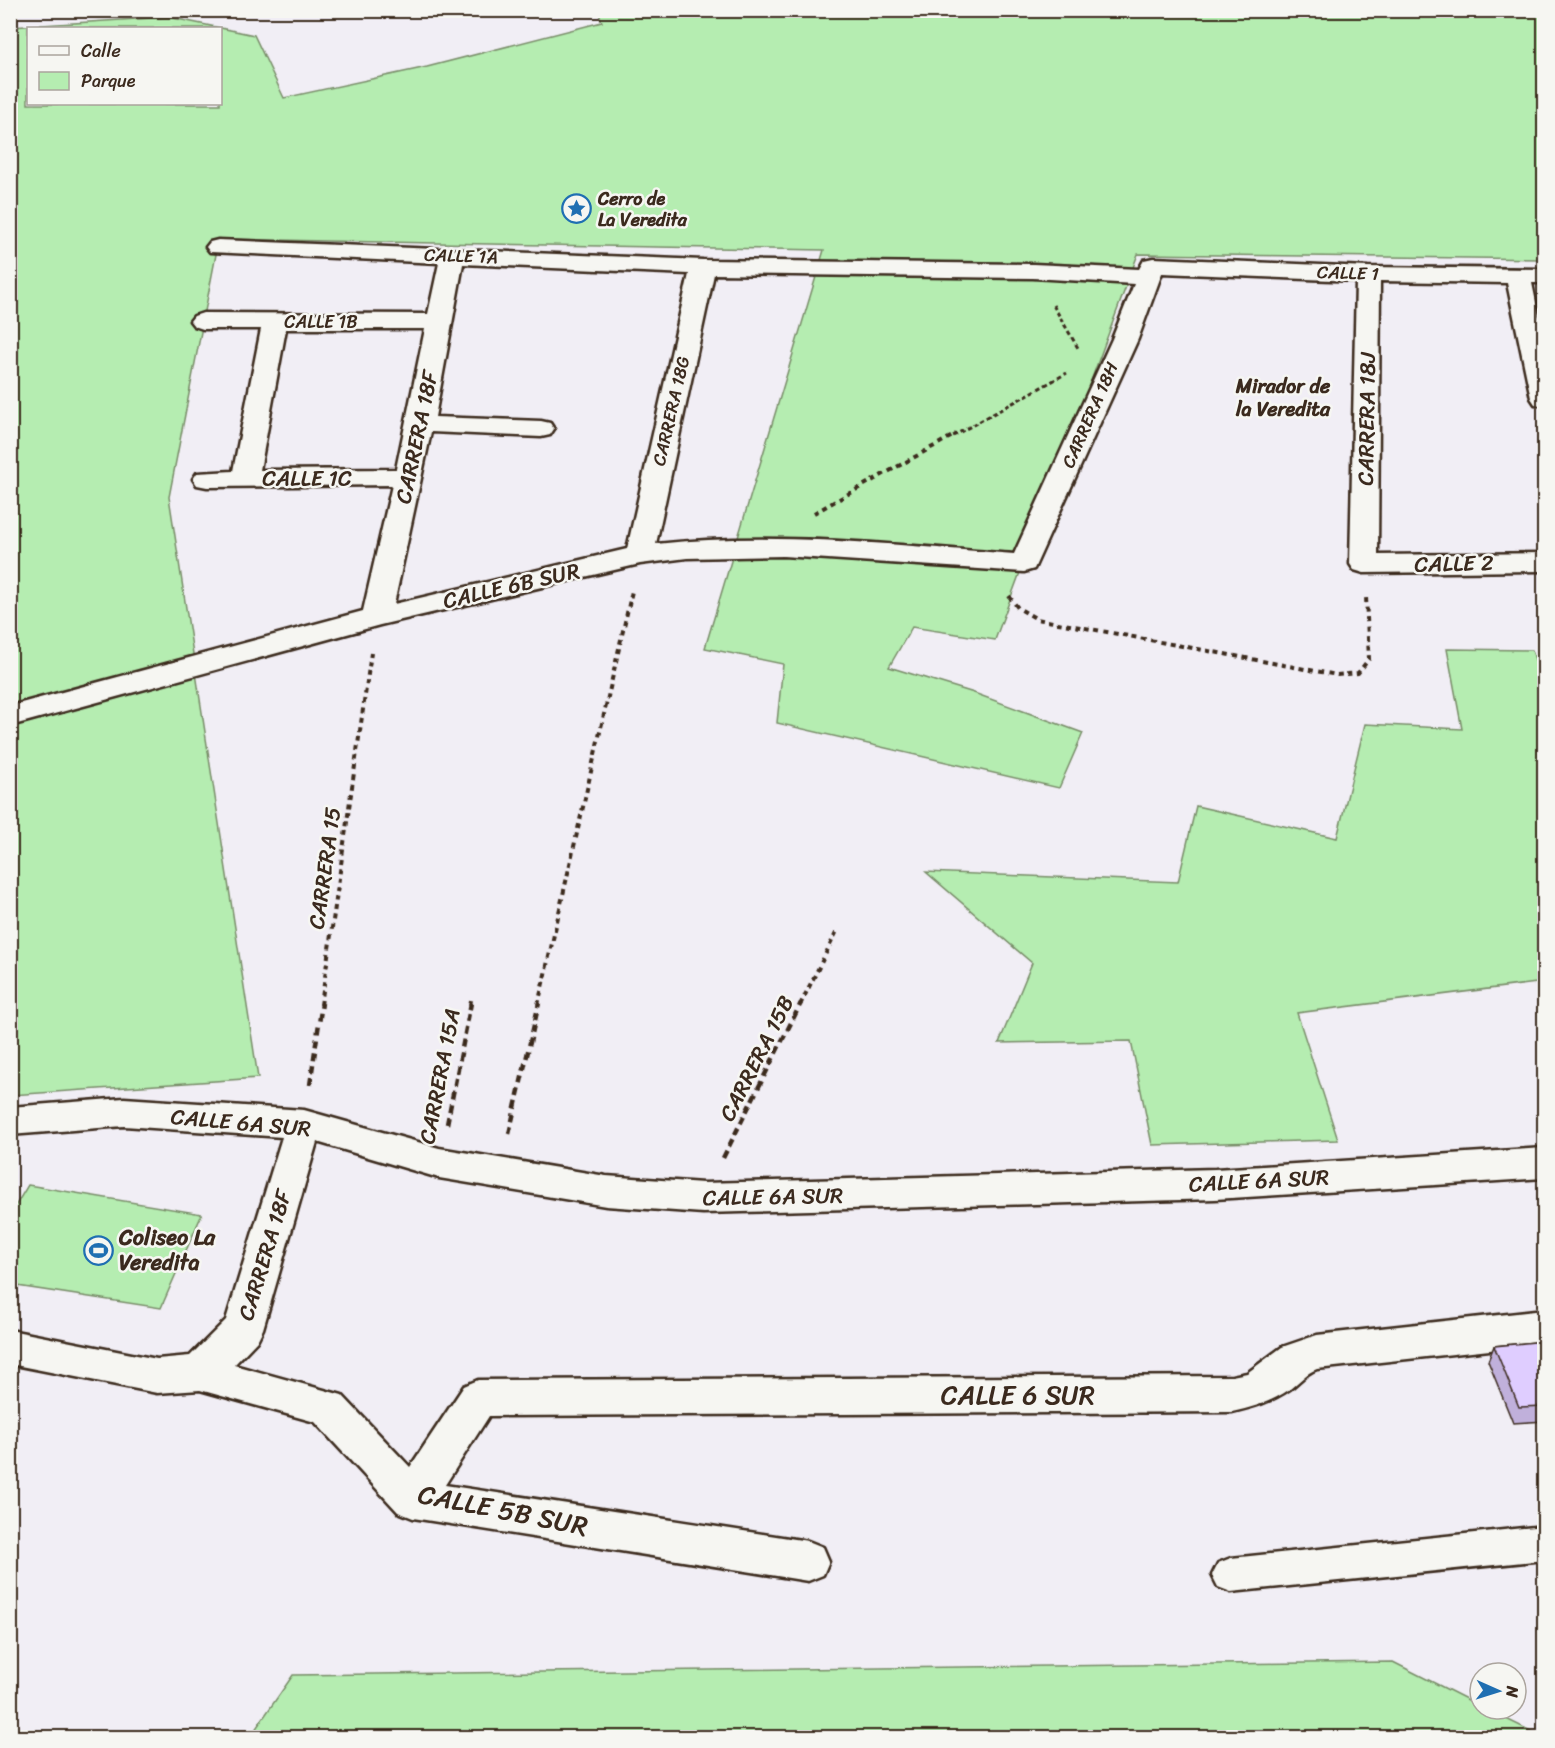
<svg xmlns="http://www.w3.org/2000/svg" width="1555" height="1748" font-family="Sriracha,sans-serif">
	<rect width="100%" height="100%" fill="#f1eef5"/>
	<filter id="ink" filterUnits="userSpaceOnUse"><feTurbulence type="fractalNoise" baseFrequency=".0167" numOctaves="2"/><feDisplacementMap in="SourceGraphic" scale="12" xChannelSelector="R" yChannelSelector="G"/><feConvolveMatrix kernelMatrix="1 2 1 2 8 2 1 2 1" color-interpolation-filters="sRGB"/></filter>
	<g filter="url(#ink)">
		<path fill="#b5edb1" stroke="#788c68" stroke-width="1.5" fill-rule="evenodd" d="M1175,10L1291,14L1301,10L1544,11V259L1138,254L995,640L912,627L889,667L974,693L1083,733L1059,788L777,723L783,664L705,648L824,250L219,239L169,497L258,1078L11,1095V27L168,17L254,35L284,98L427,67L602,22L598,11ZM28,28H220V104H28Z
			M1447,649L1532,650L1544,688V982L1297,1013L1338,1140L1152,1145L1131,1041L999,1043L1032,963L926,872L1178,882L1196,806L1337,838L1365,724L1462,729Z
			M28,1185L202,1214L161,1308L11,1285V1213Z
			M1393,1662L1480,1706V1709H1486L1543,1737H250L293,1675Z"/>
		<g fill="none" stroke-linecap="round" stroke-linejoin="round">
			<defs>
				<path id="lane" d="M1544,1526V1560L1231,1592L1218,1587L1212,1575L1218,1563L1231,1558Z"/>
				<path id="street" d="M218,240L703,260L1033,264L1139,269L1144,260L1153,258L1368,267L1544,269V283H1532L1544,341V406L1535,404L1531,398L1507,283L1380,281L1378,555L1544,553V571L1364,573L1354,570L1350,564L1356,281L1162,273L1138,339L1034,569L1024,572L783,556L687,558L640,564L380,625L10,726V706L363,611L392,485L207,487L197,485L193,479L197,473L233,471L261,329H203L194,326L190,321L194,316L203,313L428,314L439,263L210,252L206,247L210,242ZM463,264L689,274L627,549L394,604L431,432L541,437L550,435L554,429L550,423L541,421L435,417ZM714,274L1033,278L1134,284L1112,339L1014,554C895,545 776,531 656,544ZM286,329H425L396,469L260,470Z
					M124,1098L304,1110L439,1148L606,1176L703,1183L1215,1169L1544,1148V1178L1215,1199L703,1213L606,1206L439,1178L317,1142L263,1329L257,1341L234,1365L342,1395L410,1467L464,1386L478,1380L1232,1376L1247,1373L1282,1347L1317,1335L1544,1310V1344L1317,1369C1306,1373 1299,1382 1290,1389C1271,1402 1254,1407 1232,1412L489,1416L445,1485L808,1541L823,1547L829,1561L823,1575L808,1581L413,1518L398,1512L315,1422L200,1390L157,1393L10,1364V1330L157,1359L190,1356L226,1320L282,1137L124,1126L10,1135V1107Z"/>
			</defs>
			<use href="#lane" stroke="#3b2a1e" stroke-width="5"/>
			<use href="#street" stroke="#3b2a1e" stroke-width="5"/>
			<path stroke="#3b2a1e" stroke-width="3" stroke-dasharray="4.5 3" stroke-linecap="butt" d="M1053,305L1078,348
				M953,436L1067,373"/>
			<path stroke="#3b2a1e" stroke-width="4" stroke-dasharray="5 4.5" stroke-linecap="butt" d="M814,513L956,434
				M1009,596L1018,608L1037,619L1337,675L1358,673L1369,659L1366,597
				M321,1005L371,653
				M470,1005L472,996
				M538,1005L632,591
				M800,1005L837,931"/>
			<path stroke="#3b2a1e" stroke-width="4.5" stroke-dasharray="8 5" stroke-linecap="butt" d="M310,1085L322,1003
				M447,1124L471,1003
				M509,1134L539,1003
				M723,1158L801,1003"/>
			<use href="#lane" fill="#f6f6f2" fill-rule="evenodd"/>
			<use href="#street" fill="#f6f6f2" fill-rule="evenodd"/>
		</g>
		<path fill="#c0b0db" stroke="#3b2a1e" stroke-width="1.5" d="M1545,1341V1421L1513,1423L1488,1361L1494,1346Z"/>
		<path fill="#dfcdff" stroke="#3b2a1e" stroke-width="1.5" d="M1545,1341V1406L1519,1407L1494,1346Z"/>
	</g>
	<defs>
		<symbol id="sight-ring" viewBox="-11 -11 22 22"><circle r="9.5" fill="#f6f6f2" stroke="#1f6fb2" stroke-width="1.5"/><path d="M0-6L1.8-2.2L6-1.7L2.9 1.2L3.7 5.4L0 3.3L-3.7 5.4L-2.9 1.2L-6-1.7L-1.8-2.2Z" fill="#1f6fb2"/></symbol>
		<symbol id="stadium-ring" viewBox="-11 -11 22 22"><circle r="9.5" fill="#f6f6f2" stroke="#1f6fb2" stroke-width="1.5"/><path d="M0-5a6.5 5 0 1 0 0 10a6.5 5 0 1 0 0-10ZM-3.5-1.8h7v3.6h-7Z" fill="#1f6fb2"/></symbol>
	</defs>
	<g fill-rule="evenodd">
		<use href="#sight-ring" x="560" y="192" width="33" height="33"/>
		<use href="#stadium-ring" x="82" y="1234" width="33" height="33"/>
	</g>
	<g text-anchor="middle" stroke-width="5" stroke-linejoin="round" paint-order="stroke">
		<g font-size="18" font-weight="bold" fill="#3b2a1e" stroke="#f6f6f2" text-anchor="start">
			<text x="598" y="205">Cerro de<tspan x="598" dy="21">La Veredita</tspan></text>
		</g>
		<g font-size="18" fill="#3b2a1e" stroke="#f6f6f2">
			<text transform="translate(461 256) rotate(2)" y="6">CALLE 1A</text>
			<text transform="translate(1348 273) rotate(2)" y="6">CALLE 1</text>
			<text x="321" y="328">CALLE 1B</text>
			<text transform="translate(671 411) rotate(-77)" y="6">CARRERA 18G</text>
			<text transform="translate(1090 415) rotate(-66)" y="6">CARRERA 18H</text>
		</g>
		<g font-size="20" font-weight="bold" fill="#3b2a1e" stroke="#f6f6f2">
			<text x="1283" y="393">Mirador de<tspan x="1283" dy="23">la Veredita</tspan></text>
		</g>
		<g font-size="22" fill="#3b2a1e" stroke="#f6f6f2">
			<text transform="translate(1366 419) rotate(-89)" y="8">CARRERA 18J</text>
			<text transform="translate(416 437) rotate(-78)" y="8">CARRERA 18F</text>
			<text x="307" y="486">CALLE 1C</text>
			<text transform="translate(1454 563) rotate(-1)" y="8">CALLE 2</text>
			<text transform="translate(511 585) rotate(-13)" y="8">CALLE 6B SUR</text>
			<text transform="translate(324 868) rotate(-82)" y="8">CARRERA 15</text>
			<text transform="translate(756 1058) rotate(-63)" y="8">CARRERA 15B</text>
			<text transform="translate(439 1076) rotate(-79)" y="8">CARRERA 15A</text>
			<text transform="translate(241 1122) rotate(5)" y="8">CALLE 6A SUR</text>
			<text transform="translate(1259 1180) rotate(-3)" y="8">CALLE 6A SUR</text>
			<text transform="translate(773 1196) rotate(-1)" y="8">CALLE 6A SUR</text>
			<text transform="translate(264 1255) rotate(-73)" y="8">CARRERA 18F</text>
		</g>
		<g font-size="22" font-weight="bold" fill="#3b2a1e" stroke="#f6f6f2" text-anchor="start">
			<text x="119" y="1245">Coliseo La<tspan x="119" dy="25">Veredita</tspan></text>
		</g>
		<g font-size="27" fill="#3b2a1e" stroke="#f6f6f2">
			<text x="1018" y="1404">CALLE 6 SUR</text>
			<text transform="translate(503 1510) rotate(11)" y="9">CALLE 5B SUR</text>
		</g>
	</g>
	<rect width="1555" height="1748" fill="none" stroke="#f6f6f2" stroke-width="36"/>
	<rect x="18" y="18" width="1519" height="1712" fill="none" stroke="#3b2a1e" stroke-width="2" filter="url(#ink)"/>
	<rect x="27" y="27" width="195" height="78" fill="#f6f6f2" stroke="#aba49d" stroke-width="1.5"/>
	<rect x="39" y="46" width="30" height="9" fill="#f6f6f2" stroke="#aba49d" stroke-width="1.5"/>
	<text x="81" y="57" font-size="18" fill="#3b2a1e">Calle</text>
	<rect x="39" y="72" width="30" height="18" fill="#b5edb1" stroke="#aba49d" stroke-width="1.5"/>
	<text x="81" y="87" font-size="18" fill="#3b2a1e">Parque</text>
	<g transform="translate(1498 1691) rotate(93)"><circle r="28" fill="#f6f6f2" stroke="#aba49d" stroke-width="1.5"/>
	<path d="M0-4.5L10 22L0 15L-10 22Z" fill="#1f6fb2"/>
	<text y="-9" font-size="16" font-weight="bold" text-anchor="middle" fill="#3b2a1e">N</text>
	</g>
</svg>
